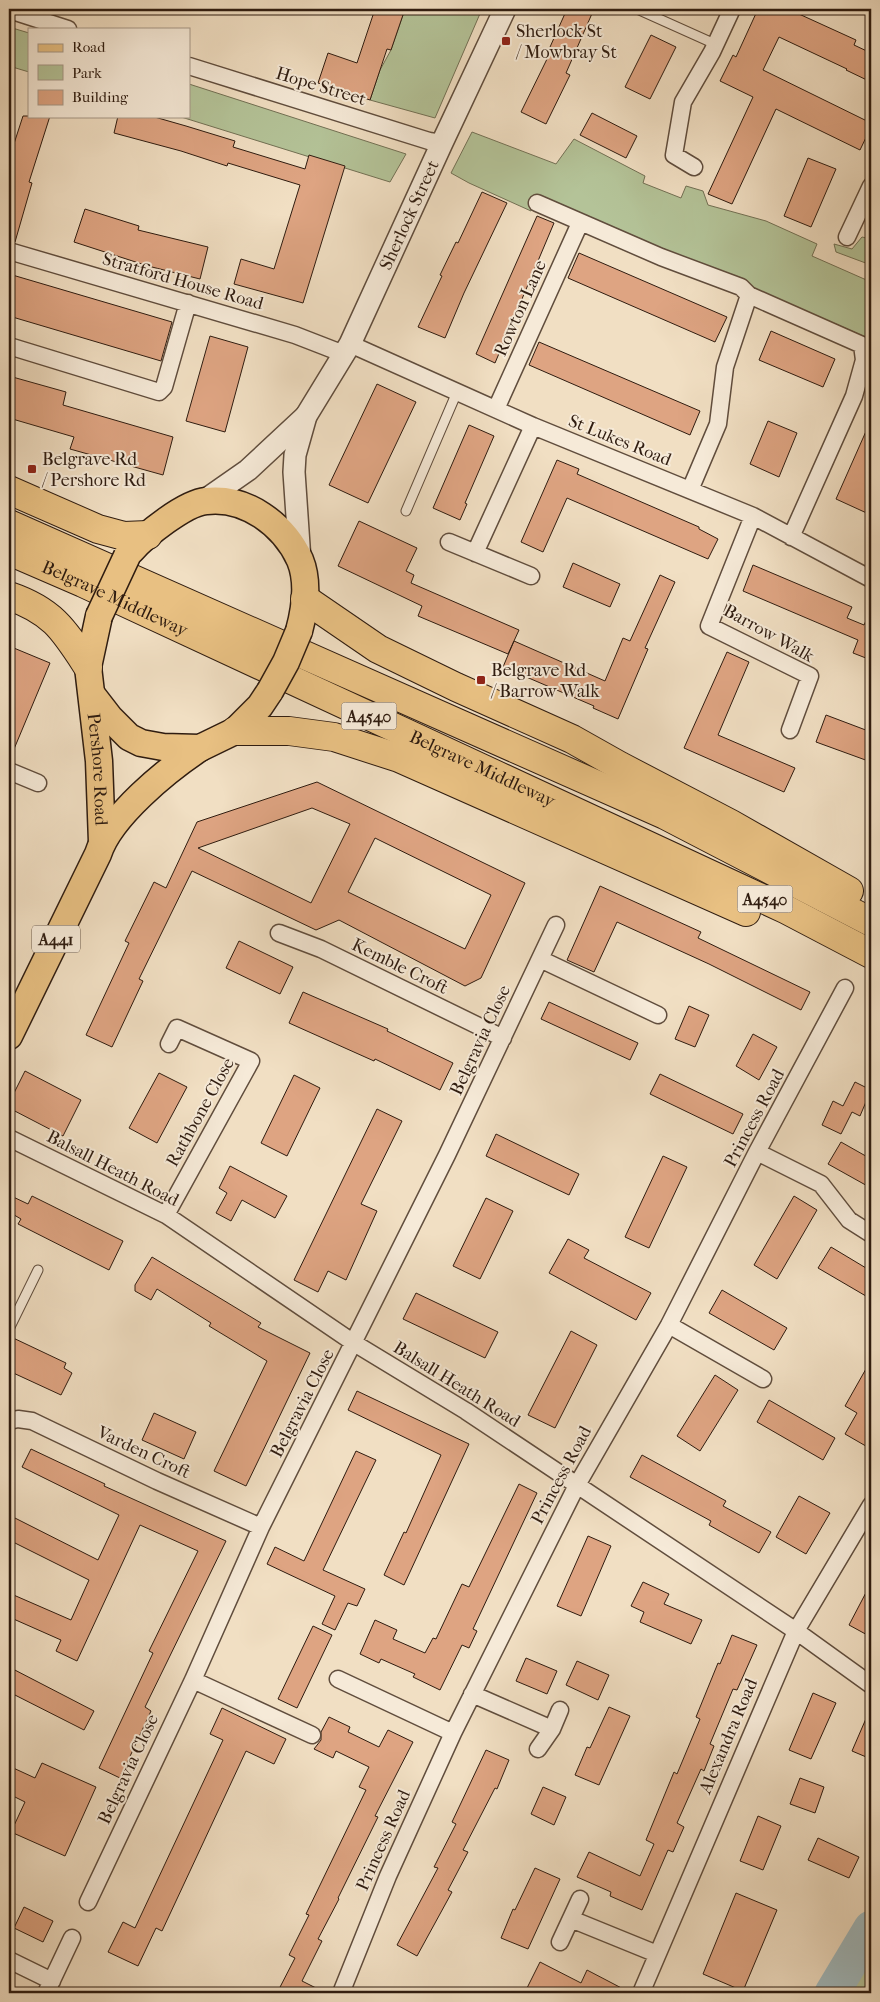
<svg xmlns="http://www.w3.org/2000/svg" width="880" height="2002" font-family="'IM FELL French Canon',serif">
	<rect width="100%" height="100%" fill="#f1dfc3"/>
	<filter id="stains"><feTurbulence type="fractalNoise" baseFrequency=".004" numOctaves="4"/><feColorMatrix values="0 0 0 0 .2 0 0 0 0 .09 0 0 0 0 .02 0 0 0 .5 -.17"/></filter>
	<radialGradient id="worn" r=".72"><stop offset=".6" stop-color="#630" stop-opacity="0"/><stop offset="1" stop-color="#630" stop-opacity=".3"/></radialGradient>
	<path fill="#b4c398" stroke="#727054" d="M405,9H482L435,118L370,100L380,70L391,50Z
		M9,27L29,33V72L9,66Z
		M189,84L406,154L390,182L178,116H189Z
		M472,132L556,164L574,139L645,176L643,183L681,198L686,186L703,191L708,205L766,221L817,244L812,256L871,282V341L868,338L538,195L531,211L469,183L451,173Z
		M862,237L871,239V265L836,252L834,244L852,249Z
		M871,1953V1993H848Z"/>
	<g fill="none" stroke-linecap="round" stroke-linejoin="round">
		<path stroke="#a0babf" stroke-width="35" d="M832,1993L871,1928"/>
	</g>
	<path fill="#dea482" stroke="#2f1c10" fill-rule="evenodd" d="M375,9H405L391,50L387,49L370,100L318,83L328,53L357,63Z
		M567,9H594L566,73L570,75L546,124L521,112L548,57L546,56Z
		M758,9H788L856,40L854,45L871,53V82L846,70L847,69L779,37L763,70L871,123V127L860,150L776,109L732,204L708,194L753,97L720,81L733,55L736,57Z
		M651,35L676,47L650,99L625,87Z
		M592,113L637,136L626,158L580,135Z
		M23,116H50L29,182L32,183L15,242L9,241V159Z
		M118,116H151L186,126L235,141L233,147L305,169L309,155L345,166L303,303L234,284L241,259L274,269L300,185L228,163L227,166L181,151L114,133Z
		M808,158L836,169L811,227L784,216Z
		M482,192L507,203L464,293L445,338L418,327L442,276L440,275L456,242L458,243Z
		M85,209L139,226L138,230L208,247L200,279L148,266L74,242Z
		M537,216L554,223L495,363L476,354Z
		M579,253L727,317L715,342L568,278Z
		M9,274L172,322L161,361L9,316Z
		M771,331L835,359L823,387L759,360Z
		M210,336L248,347L225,432L186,421Z
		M539,342L700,411L690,435L529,365Z
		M9,376L66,392L63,405L173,437L163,475L70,449L74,437L9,418Z
		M377,384L416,402L368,503L329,485Z
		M871,420V515L836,499Z
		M768,421L797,433L779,477L750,464Z
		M469,425L494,436L465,503L467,504L460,520L433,508Z
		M557,460L579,469L577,474L699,527V529L718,539L708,559L567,498L543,552L521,542Z
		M359,521L417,548L406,571L414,575L411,583L519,630L508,654L418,616L422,606L338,566Z
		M573,563L620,584L610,607L563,587Z
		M753,565L852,607L847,618L864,625L871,610V660L853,653L858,640L743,591Z
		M660,575L675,582L645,648L648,649L618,719L593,708L594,706L503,667L514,641L605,681L623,638L630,641Z
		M9,646L50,663L9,761Z
		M727,652L749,662L718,735L795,768L784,792L684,748Z
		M826,715L871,732V762L816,742Z
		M317,782L525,883L481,978L465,986L339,920L316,930L192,871L139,979L143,981L112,1047L86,1035L129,943L125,941L154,882L166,888L197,822ZM312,808L350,824L311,903L198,848ZM375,838L491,895L465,949L348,892Z
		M600,886L701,932L698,938L810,992L801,1010L709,964L617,922L594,972L567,960Z
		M239,941L293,967L280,994L226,968Z
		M303,992L388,1029L387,1031L453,1063L440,1090L375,1059L374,1061L289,1023Z
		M549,1002L638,1043L630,1060L541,1019Z
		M689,1006L709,1015L695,1047L675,1039Z
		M753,1034L777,1047L759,1080L736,1066Z
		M25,1071L81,1100L63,1136L9,1108V1103Z
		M159,1073L187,1087L157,1143L129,1128Z
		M660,1074L743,1114L733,1134L650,1094Z
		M294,1075L320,1088L287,1156L261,1143Z
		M855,1082L871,1090L860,1116L852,1112L841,1134L822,1125L833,1101L843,1106Z
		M377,1109L402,1121L361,1204L377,1211L346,1280L328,1271L318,1292L294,1280Z
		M496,1134L579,1174L569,1195L486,1156Z
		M841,1142L871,1159V1188L828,1164Z
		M663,1156L687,1167L649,1248L625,1237Z
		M230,1166L287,1196L275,1218L242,1200L231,1221L216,1213L227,1193L219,1188Z
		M9,1195L28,1204L32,1196L123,1241L109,1270L18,1224L21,1219L9,1212Z
		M794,1196L817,1210L777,1279L754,1265Z
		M486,1198L513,1211L480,1279L453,1266Z
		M568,1239L589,1250L584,1258L651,1293L636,1320L549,1273Z
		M831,1247L871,1271V1299L818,1268Z
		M152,1257L261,1323L258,1327L310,1353L246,1486L214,1471L267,1361L209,1326L211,1323L157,1289L151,1300L135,1291V1285Z
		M722,1290L787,1328L774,1350L709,1313Z
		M416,1293L498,1332L485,1358L403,1319Z
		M571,1331L597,1345L555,1428L528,1415Z
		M9,1336L66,1363L64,1368L72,1373L61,1395L9,1371Z
		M871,1360V1449L845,1434L857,1413L845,1406Z
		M715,1375L738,1390L700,1451L677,1436Z
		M357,1391L469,1444L404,1585L384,1575L404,1532L406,1533L441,1455L348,1410Z
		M769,1400L835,1438L823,1460L757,1422Z
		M154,1413L196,1432L184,1459L142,1440Z
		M31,1449L105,1484L104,1486L226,1541L145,1707L151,1711L120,1778L99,1768L153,1653L149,1651L198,1551L140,1525L77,1661L56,1651L61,1640L9,1617V1593L71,1620L89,1580L9,1540V1515L98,1560L119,1515L22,1467Z
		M356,1451L376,1460L323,1570L365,1589L357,1606L348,1603L335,1630L322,1624L335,1596L267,1564L275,1547L304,1561Z
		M642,1455L726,1501L723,1506L771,1532L759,1553L709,1525L711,1521L630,1477Z
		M519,1484L537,1493L473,1629L477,1631L469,1648L462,1645L440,1690L413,1677L415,1674L381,1659L379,1663L360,1654L375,1620L397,1630L393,1639L425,1653L433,1638L436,1639L462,1584L469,1587Z
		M799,1496L830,1513L806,1554L776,1537Z
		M588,1536L611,1546L581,1616L557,1606Z
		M643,1582L669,1594L664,1604L702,1620L691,1644L640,1622L644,1612L631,1606Z
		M871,1583V1637L849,1625Z
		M313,1626L332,1635L297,1708L278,1699Z
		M732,1635L757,1645L737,1690L733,1689L710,1744L714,1746L704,1771L701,1769L677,1823L684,1827L673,1852L668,1850L642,1910L610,1896L611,1892L577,1877L589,1852L640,1876L654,1844L646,1840L674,1772L677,1774L700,1719L696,1717L718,1663L720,1664Z
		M526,1658L557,1671L547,1694L516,1681Z
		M577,1661L609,1675L598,1700L566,1685Z
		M9,1667L94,1711L84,1730L9,1692Z
		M813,1693L836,1703L811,1759L789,1750Z
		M609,1707L630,1716L599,1785L575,1775L587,1747L590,1748Z
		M871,1707V1759L852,1751Z
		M222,1708L286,1739L274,1764L246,1751L162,1931L156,1928L138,1966L108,1952L123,1922L135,1928L223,1740L210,1734Z
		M329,1717L350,1727L348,1732L379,1747L388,1730L413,1742L375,1816L378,1817L338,1898L339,1899L318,1939L322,1941L302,1981L326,1993H277L295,1958L289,1955L309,1915L306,1914L366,1790L359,1787L369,1767L336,1751L333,1758L314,1749L321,1740V1732Z
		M486,1750L509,1760L497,1789L495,1788L463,1850L468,1852L448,1890L452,1892L417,1956L397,1945L438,1868L434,1867L456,1824L452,1822Z
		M42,1763L96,1787L65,1856L11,1832L25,1802L9,1794V1766L35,1778Z
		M800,1778L824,1787L815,1813L790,1804Z
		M543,1787L566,1797L554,1825L531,1814Z
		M758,1816L781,1826L763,1870L740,1861Z
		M818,1838L859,1857L849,1878L808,1860Z
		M535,1868L560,1879L528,1949L501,1938L513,1909L515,1910Z
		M736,1893L777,1910L743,1991L703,1974Z
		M24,1907L53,1921L43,1942L14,1928Z
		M540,1962L581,1983L587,1970L631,1993H537L527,1988Z"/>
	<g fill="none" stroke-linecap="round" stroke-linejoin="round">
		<defs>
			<path id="service" d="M637,9L715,44
				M406,511L457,392
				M9,1329L38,1270"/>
			<path id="minor" d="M9,10L68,29
				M189,66L429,141L442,143
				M694,167L674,155L683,102L712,52L732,9
				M537,203L661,257L741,287L749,295L862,345L864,360L854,396L791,537
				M847,237L871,186
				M9,251L295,335L344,354
				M350,344L533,426L753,516L871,579
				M9,346L159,392L164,387L188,303
				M496,409L580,223
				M690,490L718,424L725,367L749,295
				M753,516L709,626L810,676L790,730
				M449,542L531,576
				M475,553L533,426
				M9,771L38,783
				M279,933L321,949L503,1038
				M540,959L658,1015
				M9,1138L166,1215L354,1343L466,1411L796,1631L871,1685
				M757,1152L821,1184L849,1220L871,1234
				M166,1215L251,1061L177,1028L169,1044
				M669,1325L763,1379
				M9,1421L18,1419L32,1421L157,1481L261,1527
				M338,1679L453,1733
				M193,1680L312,1735
				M472,1694L552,1729
				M538,1749L552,1729L560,1710
				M88,1902L193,1680L261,1527L447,1155L556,925
				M571,1919L657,1954
				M560,1942L580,1899
				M9,1960L52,1981
				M46,1993L72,1938
				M341,1993L388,1876L453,1733L577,1485L669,1325L757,1152L845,988
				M641,1993L796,1631L871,1505"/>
			<g id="tertiary">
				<path d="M205,500L248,470L306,416"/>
				<path id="s1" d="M300,560L294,472L295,455L306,416L350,344L442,143L505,9"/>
			</g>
			<g id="primary">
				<path d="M131,551C145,535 185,503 206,501C246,496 284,525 300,560C309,582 305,609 299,631"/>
				<path id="s2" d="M99,616L88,667L99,761L102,842"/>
				<path d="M93,696L110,718L129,737L141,743L163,747L200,748L235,731L260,706L270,691"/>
				<path d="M9,1036L98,854C110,816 167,770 200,748"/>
			</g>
			<g id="trunk">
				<path d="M9,490L98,529L124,536L148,535"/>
				<path d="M9,524L665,815L871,922"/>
				<path id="s3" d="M9,551L83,583L787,910L871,954"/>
				<path d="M9,596C53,611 64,630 88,667"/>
				<path d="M305,599L378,649L456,687L572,739L620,766L731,824L849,891"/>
				<path d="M235,731H289L334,737L399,758L746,912"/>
			</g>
		</defs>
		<use href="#service" stroke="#604d3d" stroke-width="11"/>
		<use href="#minor" stroke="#604d3d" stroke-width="19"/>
		<use href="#tertiary" stroke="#604d3d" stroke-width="24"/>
		<use href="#primary" stroke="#2f1c10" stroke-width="29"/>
		<use href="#trunk" stroke="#2f1c10" stroke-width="30"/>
		<use href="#service" stroke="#f6ead8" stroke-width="9"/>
		<use href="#minor" stroke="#f6ead8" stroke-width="16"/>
		<use href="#tertiary" stroke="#f6ead8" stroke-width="21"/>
		<use href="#primary" stroke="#e8c082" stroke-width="26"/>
		<use href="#trunk" stroke="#e8c082" stroke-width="28"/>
		<defs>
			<path id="primary-bridge" d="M99,616L127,556
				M270,691L286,662L299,631"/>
		</defs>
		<use href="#primary-bridge" stroke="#2f1c10" stroke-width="29" stroke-linecap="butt"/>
		<use href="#primary-bridge" stroke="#e8c082" stroke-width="26"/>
	</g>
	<g fill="#8f2418" stroke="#f6ead8" stroke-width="2">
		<rect x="501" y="36" width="10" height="10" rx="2.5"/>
		<rect x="27" y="464" width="10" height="10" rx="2.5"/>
		<rect x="476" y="675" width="10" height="10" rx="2.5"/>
	</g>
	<g text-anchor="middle" stroke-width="4" stroke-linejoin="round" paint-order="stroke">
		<g fill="#f6ead8" stroke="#6b5a4c" stroke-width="1">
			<rect x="341.5" y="702.5" width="55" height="27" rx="4"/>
			<rect x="737.5" y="885.5" width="55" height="27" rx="4"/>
			<rect x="32" y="925.5" width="48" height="27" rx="4"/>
		</g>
		<g font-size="16" font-weight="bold" fill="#2f1c10">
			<text x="369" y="722">A4540</text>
			<text x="765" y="905">A4540</text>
			<text x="56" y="945">A441</text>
		</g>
		<g font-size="18" fill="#2f1c10" stroke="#f6ead8" text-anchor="start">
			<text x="516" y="37">Sherlock St<tspan x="516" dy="21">/ Mowbray St</tspan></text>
			<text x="42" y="465">Belgrave Rd<tspan x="42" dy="21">/ Pershore Rd</tspan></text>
			<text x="491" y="676">Belgrave Rd<tspan x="491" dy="21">/ Barrow Walk</tspan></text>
		</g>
		<g font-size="18" fill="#2f1c10" stroke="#f6ead8">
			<text transform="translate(321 86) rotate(17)" y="6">Hope Street</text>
			<text dy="6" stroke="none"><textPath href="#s1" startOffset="372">Sherlock Street</textPath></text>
			<text transform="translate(183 281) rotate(16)" y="6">Stratford House Road</text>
			<text transform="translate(520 308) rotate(-66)" y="6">Rowton Lane</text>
			<text transform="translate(620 440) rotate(22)" y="6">St Lukes Road</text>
			<text dy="6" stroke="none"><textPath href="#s3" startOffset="116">Belgrave Middleway</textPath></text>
			<text transform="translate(769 633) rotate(29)" y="6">Barrow Walk</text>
			<text dy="6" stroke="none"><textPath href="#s2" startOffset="155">Pershore Road</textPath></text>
			<text dy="6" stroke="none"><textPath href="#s3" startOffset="521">Belgrave Middleway</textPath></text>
			<text transform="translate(400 966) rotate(26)" y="6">Kemble Croft</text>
			<text transform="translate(480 1040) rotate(-65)" y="6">Belgravia Close</text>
			<text transform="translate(200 1112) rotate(-61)" y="6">Rathbone Close</text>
			<text transform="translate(754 1118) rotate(-62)" y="6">Princess Road</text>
			<text transform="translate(113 1168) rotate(27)" y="6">Balsall Heath Road</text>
			<text transform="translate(457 1384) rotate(32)" y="6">Balsall Heath Road</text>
			<text transform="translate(302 1403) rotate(-63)" y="6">Belgravia Close</text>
			<text transform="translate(144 1452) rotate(25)" y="6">Varden Croft</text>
			<text transform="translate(561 1475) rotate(-62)" y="6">Princess Road</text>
			<text transform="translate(728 1736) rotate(-67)" y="6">Alexandra Road</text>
			<text transform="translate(128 1769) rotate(-65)" y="6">Belgravia Close</text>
			<text transform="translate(383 1840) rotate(-66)" y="6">Princess Road</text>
		</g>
	</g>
	<rect width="880" height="2002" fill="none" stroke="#f1dfc3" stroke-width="30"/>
	<rect x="10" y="10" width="860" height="1982" fill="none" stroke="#2f1c10" stroke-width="2.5"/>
	<rect x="15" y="15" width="850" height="1972" fill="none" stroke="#2f1c10"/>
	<rect x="28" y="28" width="162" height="90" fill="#f6ead8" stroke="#a69888"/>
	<rect x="38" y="44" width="25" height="8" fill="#e8c082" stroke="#a69888"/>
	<text x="72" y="52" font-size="15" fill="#2f1c10">Road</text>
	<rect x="38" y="65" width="25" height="15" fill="#b4c398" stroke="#a69888"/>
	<text x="72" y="78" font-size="15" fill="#2f1c10">Park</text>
	<rect x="38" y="90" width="25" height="15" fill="#dea482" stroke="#a69888"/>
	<text x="72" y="102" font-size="15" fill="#2f1c10">Building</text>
	<rect width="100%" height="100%" filter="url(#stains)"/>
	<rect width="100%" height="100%" fill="url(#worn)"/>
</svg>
